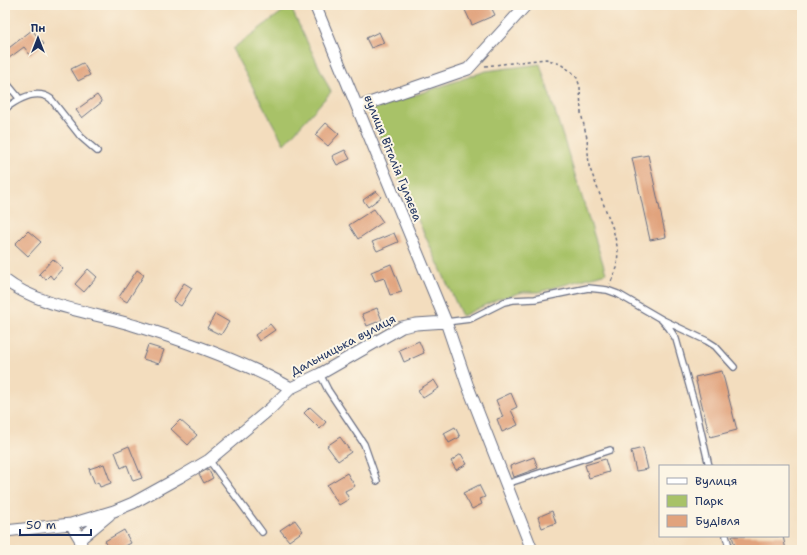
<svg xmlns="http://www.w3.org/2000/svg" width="807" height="555" font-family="'Shantell Sans',sans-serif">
	<rect width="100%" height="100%" fill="#fcf5e5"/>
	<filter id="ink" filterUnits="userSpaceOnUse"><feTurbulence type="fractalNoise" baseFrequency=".025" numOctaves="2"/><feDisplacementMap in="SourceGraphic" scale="8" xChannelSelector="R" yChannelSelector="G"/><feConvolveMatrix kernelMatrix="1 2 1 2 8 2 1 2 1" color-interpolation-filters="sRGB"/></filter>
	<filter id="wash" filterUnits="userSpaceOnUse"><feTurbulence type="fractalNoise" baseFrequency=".012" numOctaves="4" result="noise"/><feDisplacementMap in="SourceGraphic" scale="16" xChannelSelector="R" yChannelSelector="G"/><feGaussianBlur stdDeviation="0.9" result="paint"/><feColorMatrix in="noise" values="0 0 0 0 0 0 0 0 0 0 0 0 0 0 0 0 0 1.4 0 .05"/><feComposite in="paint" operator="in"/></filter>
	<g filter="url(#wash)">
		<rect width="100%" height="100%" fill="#f3ddbe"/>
		<path fill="#a8c268" stroke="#627863" d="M290,6L331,92L284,144L232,49Z
			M540,64L606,273L539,292H523L498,299L462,316L368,111L486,71Z"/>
		<g id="blocks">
			<path fill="#e1a37d" d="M476,5H490L495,15L472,25L465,10Z
				M32,30L44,44L30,55L24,47L5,61V51Z
				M379,32L384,43L371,48L366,38Z
				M83,63L90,75L78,81L71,69Z
				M97,95L102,102L82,118L76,110Z
				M326,123L339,134L328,146L315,135Z
				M345,150L350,159L337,165L332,156Z
				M648,155L666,237L650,240L632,158Z
				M376,191L381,197L368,207L363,200Z
				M374,209L383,222L358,239L349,225Z
				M28,231L41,242L28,256L15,244Z
				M394,233L398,242L377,251L372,242Z
				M53,259L63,268L53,279L50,275L46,279L39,274Z
				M391,264L402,292L390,295L384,278L375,281L371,272Z
				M88,269L97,277L84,292L75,284Z
				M137,270L144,275L127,302L119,297Z
				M184,283L192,288L181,306L173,301Z
				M377,308L382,320L367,326L362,314Z
				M215,314L229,322L221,335L207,328Z
				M270,324L275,330L259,341L255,335Z
				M419,341L424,353L404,362L399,350Z
				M148,345L164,350L159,364L143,359Z
				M722,371L737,430L710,437L695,377Z
				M434,380L439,388L423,398L418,390Z
				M511,393L517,407L511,410L518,425L502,432L497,419L503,417L496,400Z
				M310,407L326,422L320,429L304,413Z
				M180,420L197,435L188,445L171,429Z
				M455,427L460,437L449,443L444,433Z
				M340,437L351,452L338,461L327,446Z
				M129,446L142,478L133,481L127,465L121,468L115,452Z
				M643,448L648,469L636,471L631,451Z
				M461,454L467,464L456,470L451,461Z
				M534,457L538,468L514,477L510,466Z
				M605,459L609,472L589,478L585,465Z
				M104,464L111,483L100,487L98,482L95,484L89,469Z
				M208,469L213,478L204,483L199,474Z
				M347,473L355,486L345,491L349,499L339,505L327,485Z
				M479,485L485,497L480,499L482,504L472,509L463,493Z
				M552,511L556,523L542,528L538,517Z
				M295,520L303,531L289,541L280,530Z
				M124,530L131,543L118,550H116L114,546L110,549L105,541Z
				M732,536H783L786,550H736Z"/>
		</g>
	</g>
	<g filter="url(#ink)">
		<use href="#blocks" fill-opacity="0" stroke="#676c80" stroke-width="1"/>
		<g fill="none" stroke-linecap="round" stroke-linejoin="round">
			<defs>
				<path id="lane" d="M5,81L19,98
					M5,109C18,99 36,88 51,99L81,137L97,151
					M663,320L707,341L715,346L734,367
					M446,322L470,319L504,302L513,300L535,299L588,288L607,290L618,294L661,319L669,328L676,339L696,410L709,466
					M320,374L328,390L364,444L377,481
					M209,460L262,532
					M506,484L610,450
					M726,536L730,550"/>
				<path id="street" d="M315,5L446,322
					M358,107L468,69L526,5
					M5,280C38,306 96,313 136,326C189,342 242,361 291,388L320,374L402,327L416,324L446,322L467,384L532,550
					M71,524L80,539L82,550
					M5,531L71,524L114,511L133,503L180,477L209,460L271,408L291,388
					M80,539L109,515"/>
			</defs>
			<use href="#lane" stroke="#676c80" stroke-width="8"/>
			<use href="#street" stroke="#676c80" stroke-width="13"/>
			<path stroke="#676c80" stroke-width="1.5" stroke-dasharray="3 3" stroke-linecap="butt" d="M485,66L546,59L560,64L572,72L577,78L580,87L581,113L587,138L589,166L613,229L618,250L617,268L610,284"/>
			<use href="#lane" stroke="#fff" stroke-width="5.5"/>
			<use href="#street" stroke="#fff" stroke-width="11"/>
		</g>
	</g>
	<g text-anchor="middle" stroke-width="4" stroke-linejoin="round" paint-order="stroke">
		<g font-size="12" fill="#1b2f5e" stroke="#fcf5e5">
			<text transform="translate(393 158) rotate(68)" y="4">вулиця Віталія Гуляєва</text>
			<text transform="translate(343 345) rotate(-28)" y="4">Дальницька вулиця</text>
		</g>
	</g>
	<rect width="807" height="555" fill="none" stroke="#fcf5e5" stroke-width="20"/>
	<rect x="659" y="465" width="130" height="72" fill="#fcf5e5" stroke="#a2a6af"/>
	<rect x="667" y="478" width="20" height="6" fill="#ffffff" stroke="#a2a6af"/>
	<text x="695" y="485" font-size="12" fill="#1b2f5e">Вулиця</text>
	<rect x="667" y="495" width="20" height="12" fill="#a8c268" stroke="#a2a6af"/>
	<text x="695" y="505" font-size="12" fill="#1b2f5e">Парк</text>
	<rect x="667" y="515" width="20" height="12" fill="#e1a37d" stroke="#a2a6af"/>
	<text x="695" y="525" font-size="12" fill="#1b2f5e">Будівля</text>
	<g transform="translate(38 38)" stroke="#fcf5e5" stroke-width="3" paint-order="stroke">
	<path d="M0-3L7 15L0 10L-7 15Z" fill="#1b2f5e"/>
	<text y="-6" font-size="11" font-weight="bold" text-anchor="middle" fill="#1b2f5e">Пн</text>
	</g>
	<path d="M20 529v6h71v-6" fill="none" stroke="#1b2f5e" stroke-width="2"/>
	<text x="26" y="529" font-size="12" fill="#1b2f5e" stroke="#fcf5e5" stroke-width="3" paint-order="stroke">50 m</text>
</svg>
